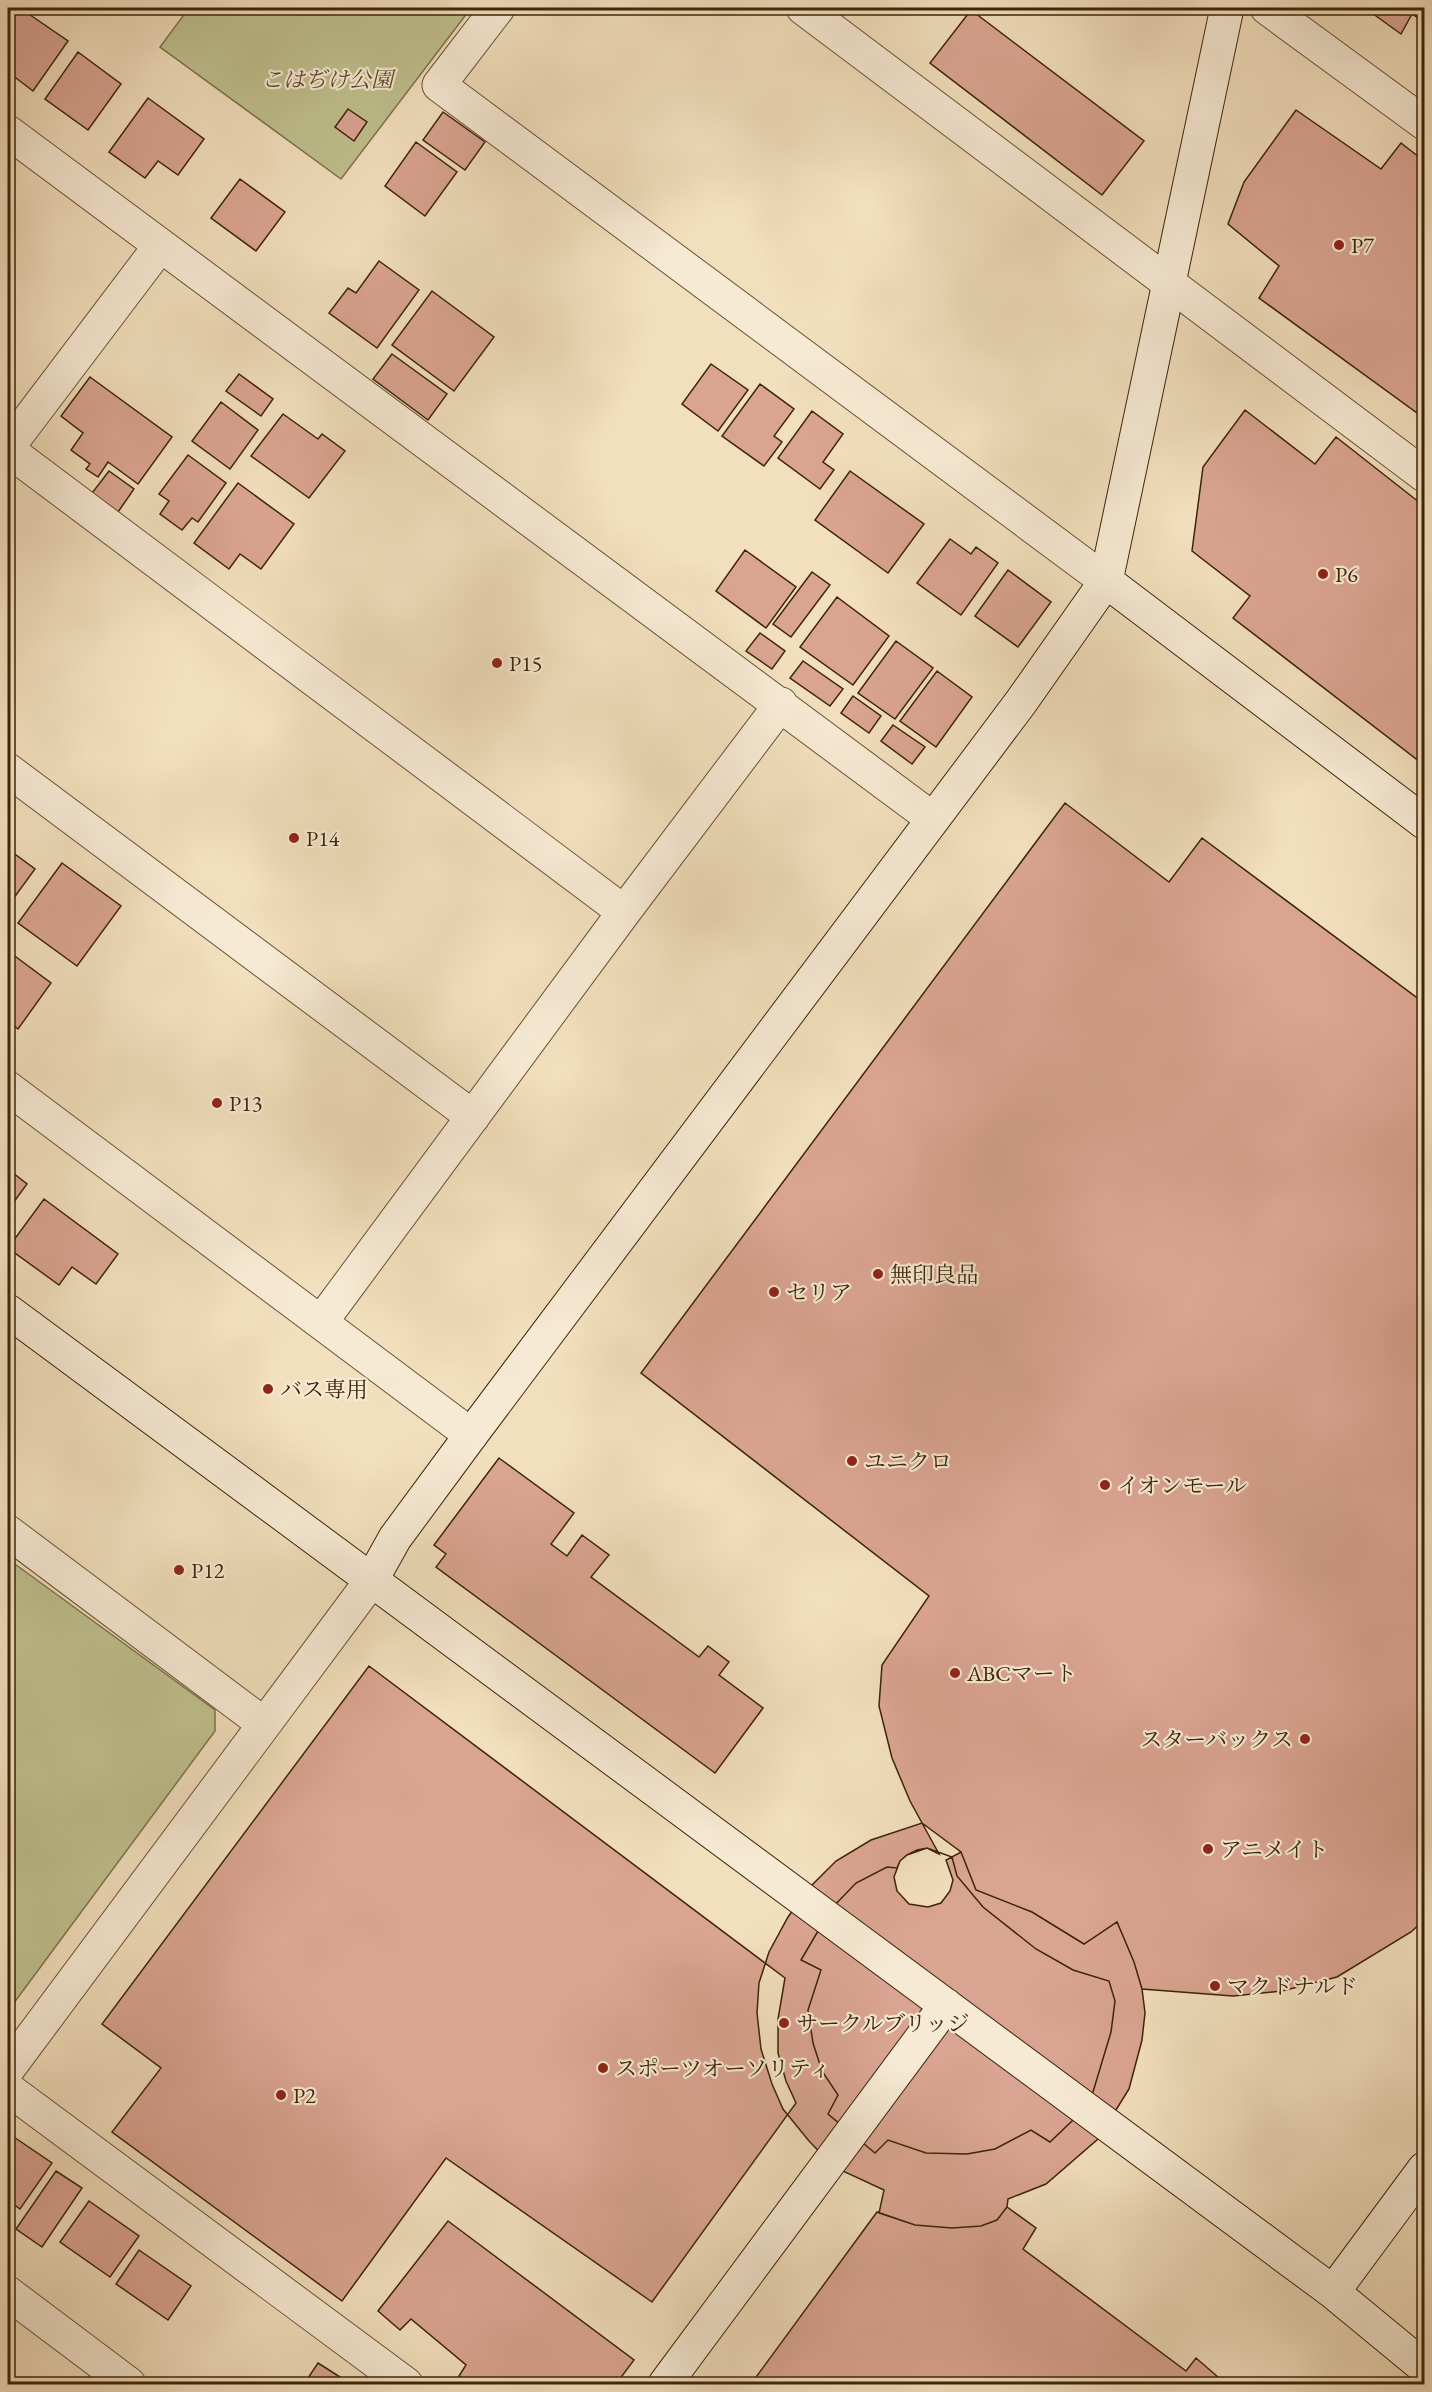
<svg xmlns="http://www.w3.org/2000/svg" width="1432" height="2392" font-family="'EB Garamond','Noto Serif JP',serif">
	<rect width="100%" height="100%" fill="#f2dfbd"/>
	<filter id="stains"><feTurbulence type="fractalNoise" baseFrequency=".00333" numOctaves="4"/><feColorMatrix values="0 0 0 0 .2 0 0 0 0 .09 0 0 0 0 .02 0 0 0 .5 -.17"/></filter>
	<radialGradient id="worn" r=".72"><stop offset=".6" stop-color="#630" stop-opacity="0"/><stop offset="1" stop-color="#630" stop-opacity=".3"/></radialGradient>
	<path fill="#bfc08e" stroke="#7e724b" stroke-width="1.5" d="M189,8H471L341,179L160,47Z
		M8,1559L215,1710V1731L8,2011Z"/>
	<path fill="#daa492" stroke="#3d2408" stroke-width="1.5" fill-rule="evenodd" d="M20,8L68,41L33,91L8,72V24Z
		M1365,8H1424V22L1412,14L1401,34Z
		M971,10L1144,141L1102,195L930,63Z
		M78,52L121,84L88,130L45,99Z
		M148,98L204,139L178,175L158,161L145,178L109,152Z
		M348,109L367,122L354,141L335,127Z
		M1296,110L1381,169L1401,143L1424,161V418L1259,298L1279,266L1228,224L1244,182Z
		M443,112L485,142L465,170L423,140Z
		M416,142L457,172L425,216L385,186Z
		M240,179L285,212L256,251L211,218Z
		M379,261L419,290L377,348L329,313L348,288L356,293Z
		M432,291L494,337L454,391L392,345Z
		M392,354L447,394L428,420L373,379Z
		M711,364L748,390L718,431L682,404Z
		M239,374L273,399L261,416L226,391Z
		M90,377L172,437L138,484L108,462L98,477L86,469L90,464L71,450L83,433L61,416Z
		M760,384L794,409L774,436L782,442L764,466L722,436Z
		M221,402L258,430L230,469L192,441Z
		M1245,410L1315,464L1336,437L1424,506V765L1233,618L1250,596L1192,551L1203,467Z
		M812,411L843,434L823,462L834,470L820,489L778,458Z
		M283,414L318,439L322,434L345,451L309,498L251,456Z
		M188,455L226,483L198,522L192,518L182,530L160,514L169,501L159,494Z
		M109,471L134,489L118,512L92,493Z
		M850,471L924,524L888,573L815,520Z
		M238,483L294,524L261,569L240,554L229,569L194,543Z
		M950,539L971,554L976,547L998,563L961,615L917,583Z
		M745,550L796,587L766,628L716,591Z
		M1008,570L1051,602L1018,647L975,616Z
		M812,572L830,585L791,637L773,624Z
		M837,597L889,636L853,685L800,647Z
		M760,633L785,651L772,669L746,651Z
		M896,641L933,668L895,719L858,693Z
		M803,661L843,689L830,706L790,678Z
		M937,671L972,697L936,747L900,721Z
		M853,696L881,716L869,733L841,713Z
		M893,725L925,747L912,764L881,741Z
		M1065,803L1169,882L1202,838L1424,1003V1920L1411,1932L1337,1977L1282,1991L1233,1996L1142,1989L1134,1962L1117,1922L1084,1944L1032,1912L976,1890L961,1852L946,1860L953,1880L950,1891L941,1903L928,1907L909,1904L897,1891L894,1877L900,1861L907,1855L917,1850L927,1848L939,1854L910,1801L892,1758L879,1706L882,1665L929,1596L641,1373Z
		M8,849L35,869L8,906Z
		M62,863L121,906L77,966L18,923Z
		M8,951L51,983L18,1029L8,1021Z
		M8,1169L27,1184L8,1210Z
		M44,1199L118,1254L96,1284L72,1267L59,1285L8,1248Z
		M499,1458L574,1513L551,1544L567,1556L582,1535L609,1555L591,1577L699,1657L708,1646L729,1662L719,1675L763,1708L715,1773L436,1567L446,1554L434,1545Z
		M369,1666L785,1978L778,2019V2053L786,2081L796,2103L652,2302L446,2158L342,2301L112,2132L161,2068L102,2024Z
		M922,1823L961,1852L976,1890L1032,1912L1084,1944L1117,1922L1134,1962L1142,1989L1145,2013L1142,2040L1129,2089L1098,2139L1046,2184L1008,2199L1007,2207L997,2220L981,2226L952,2228L915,2225L879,2213L884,2190L834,2167L809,2141L783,2109L772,2084L761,2049L757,2013L759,1983L769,1952L788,1917L809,1888L836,1861L871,1840ZM927,1848L952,1857L957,1876L983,1907L1036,1949L1073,1970L1109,1981L1115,2001L1111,2032L1093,2092L1072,2121L1050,2142L1031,2130L995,2149L967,2154L926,2153L888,2140L875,2153L828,2114L838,2095L822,2071L813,2043L808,2010L821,1970L801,1960L831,1909L856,1883L887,1867L897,1868L900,1861L907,1855Z
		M927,1848L952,1857L957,1876L983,1907L1036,1949L1073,1970L1109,1981L1115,2001L1111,2032L1093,2092L1072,2121L1050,2142L1031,2130L995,2149L967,2154L926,2153L888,2140L875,2153L828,2114L838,2095L822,2071L813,2043L808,2010L821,1970L801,1960L831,1909L856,1883L887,1867L897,1868L900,1861L907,1855Z
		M8,2133L52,2163L20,2209L8,2200Z
		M56,2171L82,2188L42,2247L16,2229Z
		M89,2201L139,2236L110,2277L60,2242Z
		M1007,2207L1036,2228L1023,2249L1186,2371L1196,2358L1226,2384H751L877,2212L915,2225L952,2228L981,2226L997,2220Z
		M448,2221L634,2360L616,2384H470L459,2376L466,2365L411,2319L400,2330L378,2311Z
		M139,2250L191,2286L168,2320L116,2284Z
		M318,2363L351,2384H304Z"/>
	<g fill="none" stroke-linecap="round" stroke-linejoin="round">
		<defs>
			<path id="street" d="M498,8L439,85L1106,581
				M803,8L1424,475
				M1267,8L1424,123
				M8,132L933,819
				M8,447L160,246
				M8,450L624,912
				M8,770L473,1117
				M8,1088L471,1435
				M321,1322L624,912L781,704
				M8,1532L264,1724
				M8,2069L371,1581
				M8,2089L406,2384
				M8,2293L129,2384"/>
			<path id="secondary" d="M1106,581L1424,822
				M8,1311L1333,2292L1424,2367
				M371,1581L395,1538L471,1435L1021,702L1106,581L1227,8
				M1333,2292L1424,2169
				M665,2384L946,2005"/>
		</defs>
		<use href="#street" stroke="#6a5335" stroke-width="35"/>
		<use href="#secondary" stroke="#3d2408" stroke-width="35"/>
		<use href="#street" stroke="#f7ead4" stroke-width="33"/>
		<use href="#secondary" stroke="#f7ead4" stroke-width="33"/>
	</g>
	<g fill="#8f2418" stroke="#f7ead4" stroke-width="2">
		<circle cx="1339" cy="245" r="6"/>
		<circle cx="1323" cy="574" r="6"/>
		<circle cx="497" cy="663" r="6"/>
		<circle cx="294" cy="838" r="6"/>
		<circle cx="217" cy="1103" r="6"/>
		<circle cx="878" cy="1274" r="6"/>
		<circle cx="774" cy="1292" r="6"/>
		<circle cx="268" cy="1389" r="6"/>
		<circle cx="852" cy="1461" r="6"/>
		<circle cx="1105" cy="1485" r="6"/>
		<circle cx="179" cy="1570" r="6"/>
		<circle cx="955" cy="1673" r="6"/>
		<circle cx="1305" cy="1739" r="6"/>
		<circle cx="1208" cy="1849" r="6"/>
		<circle cx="1215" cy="1986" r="6"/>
		<circle cx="784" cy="2023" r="6"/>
		<circle cx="603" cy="2068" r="6"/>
		<circle cx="281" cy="2095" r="6"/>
	</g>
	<g text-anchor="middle" stroke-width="4.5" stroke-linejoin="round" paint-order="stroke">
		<g font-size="22" font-style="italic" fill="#5e4b2a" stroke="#f7ead4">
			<text x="327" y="87">こはぢけ公園</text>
		</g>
		<g font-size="22" fill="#3d2408" stroke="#f7ead4" text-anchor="start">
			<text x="1351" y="253">P7</text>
			<text x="1335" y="582">P6</text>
			<text x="509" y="671">P15</text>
			<text x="306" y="846">P14</text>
			<text x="229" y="1111">P13</text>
			<text x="890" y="1282">無印良品</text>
			<text x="786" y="1300">セリア</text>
			<text x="280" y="1397">バス専用</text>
			<text x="864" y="1469">ユニクロ</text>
			<text x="1117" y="1493">イオンモール</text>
			<text x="191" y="1578">P12</text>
			<text x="967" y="1681">ABCマート</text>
			<text x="1293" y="1747" text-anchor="end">スターバックス</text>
			<text x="1220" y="1857">アニメイト</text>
			<text x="1227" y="1994">マクドナルド</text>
			<text x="796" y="2031">サークルブリッジ</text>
			<text x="615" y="2076">スポーツオーソリティ</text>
			<text x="293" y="2103">P2</text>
		</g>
	</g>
	<rect width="1432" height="2392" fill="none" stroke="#f2dfbd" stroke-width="30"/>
	<rect x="9" y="9" width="1414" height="2374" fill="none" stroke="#3d2408" stroke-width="3"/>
	<rect x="15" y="15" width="1402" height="2362" fill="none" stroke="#3d2408" stroke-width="1.5"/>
	<rect width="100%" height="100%" filter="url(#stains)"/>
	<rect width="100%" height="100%" fill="url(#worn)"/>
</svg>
